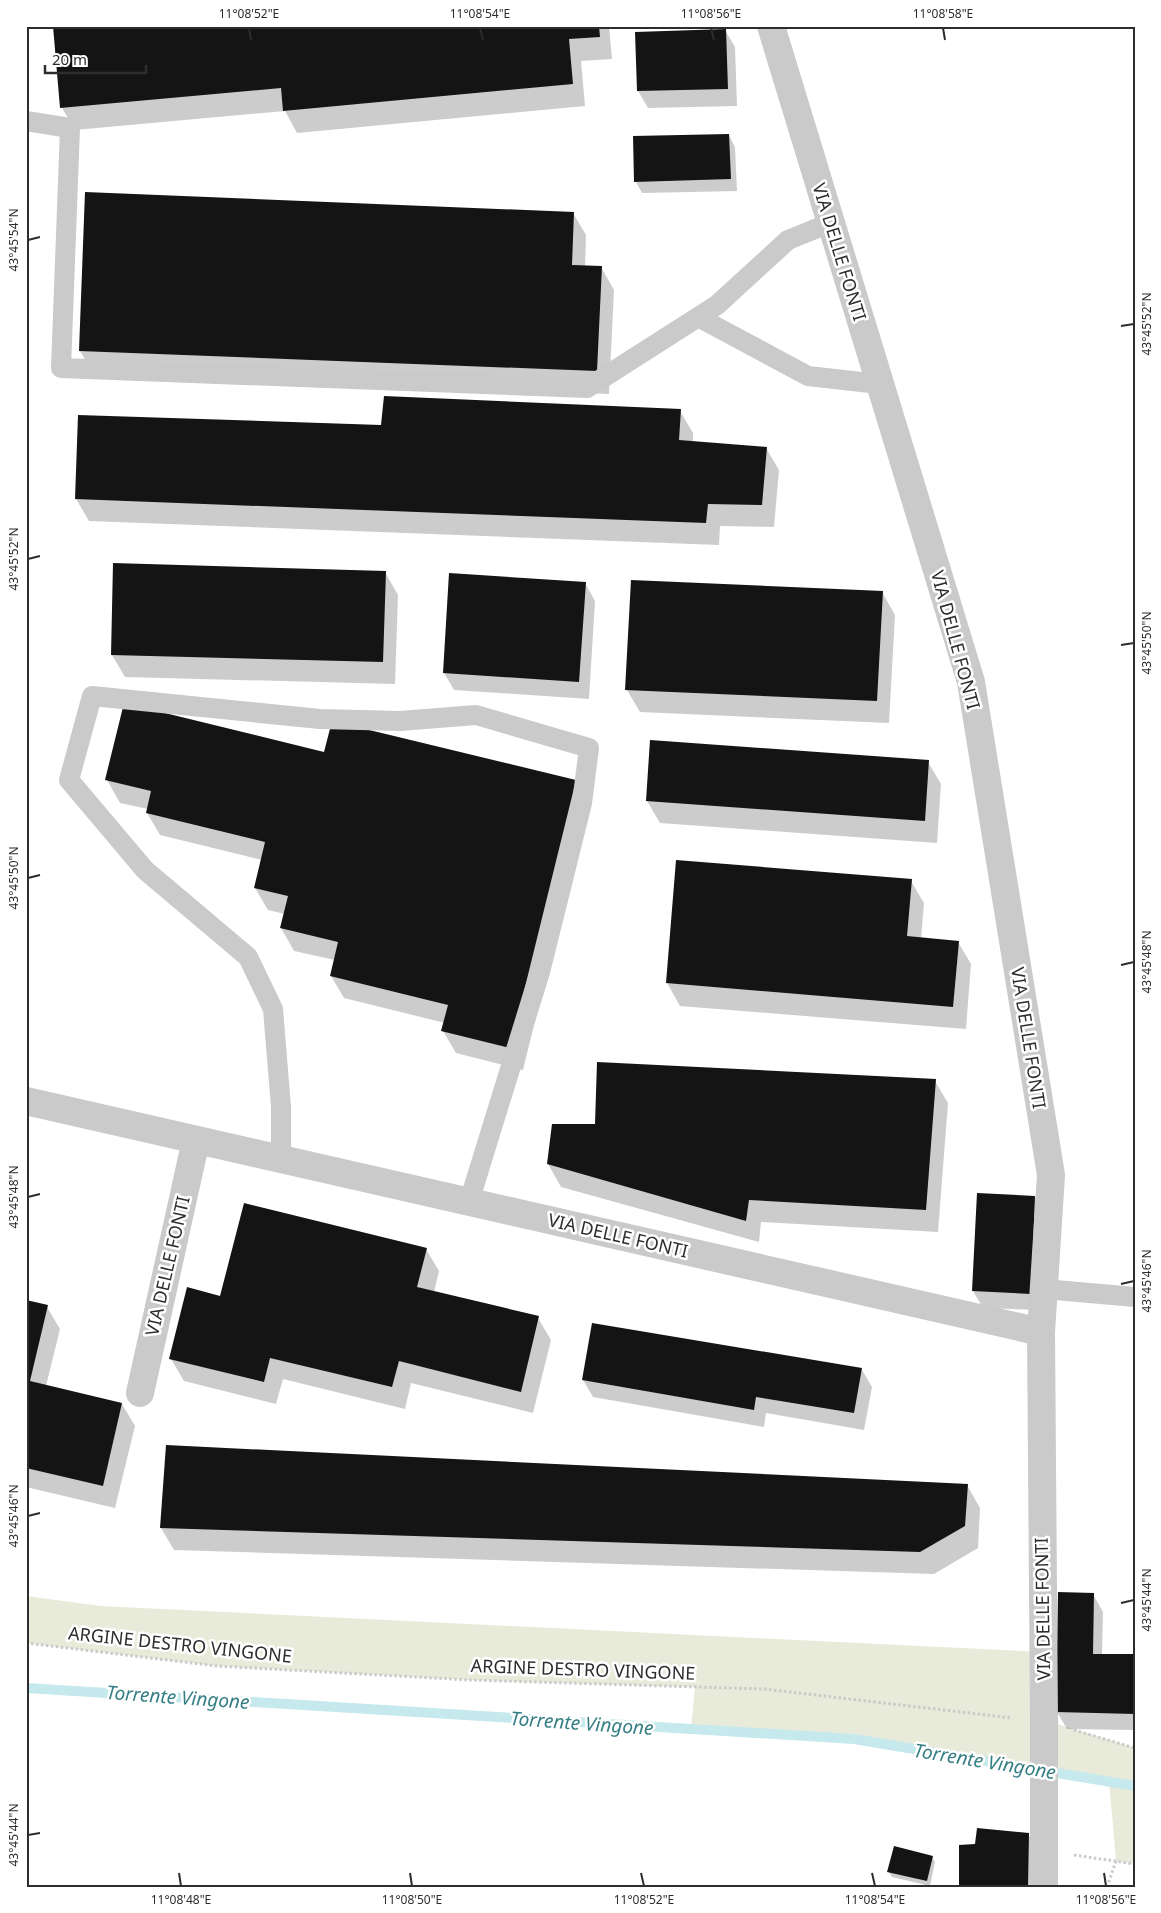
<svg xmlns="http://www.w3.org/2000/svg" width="1161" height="1913" font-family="'Noto Sans',sans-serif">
	<rect width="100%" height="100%" fill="#fff"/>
	<path fill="#e9ebda" d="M26,1596L101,1606L1043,1652L1044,1720L1135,1748V1864L1116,1861L1109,1781L854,1739L691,1729L695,1687L470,1680L217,1666L26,1643Z"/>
	<path fill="#0003" d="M54,26H609L612,59L581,61L585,106L297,133L285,111L75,130L62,108Z
		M725,30L735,47L737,106L648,108L638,91Z
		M729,135L735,147L737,191L642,193L636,182Z
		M573,213L586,235L585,267H601L614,290L609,394L93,373L80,351Z
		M680,411L693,433V442L766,448L779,470L774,527L720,526L719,545L89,521L76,499L382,427Z
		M385,572L398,595L395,684L125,677L112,655Z
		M585,583L595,601L589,699L454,690L444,673Z
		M882,592L895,615L889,723L640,712L627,690Z
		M325,753L575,781L588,804L523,1070L456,1053L443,1031L445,1023L344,998L331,976L335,960L294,951L281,928L285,914L268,910L255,888L262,860L160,835L147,813L148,809L120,803L107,780Z
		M928,762L941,784L937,843L660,823L647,801Z
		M911,881L924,903L921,939L958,942L971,964L966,1029L680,1006L667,983Z
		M935,1081L948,1103L938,1232L761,1222L759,1242L561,1187L548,1164L596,1125Z
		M1035,1197L1045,1215L1040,1310L983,1308L973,1291Z
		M426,1249L439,1271L434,1292L538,1318L551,1340L533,1413L411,1383L405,1409L283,1379L276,1404L184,1381L171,1359L221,1297Z
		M26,1302L47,1307L60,1329L46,1386L122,1404L135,1426L115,1508L26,1487Z
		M862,1370L872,1387L864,1430L766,1413L764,1427L593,1397L583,1380Z
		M967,1485L980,1508L978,1548L934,1574L174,1550L161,1528Z
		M1093,1594L1103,1612L1102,1655L1135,1656V1730L1067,1729L1057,1712Z
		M1028,1834L1035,1846L1034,1887H960L977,1845Z
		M932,1857L935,1862L930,1886L892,1877L889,1872Z"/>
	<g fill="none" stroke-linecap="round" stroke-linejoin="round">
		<path stroke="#c5e9ec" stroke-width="10" d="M26,1688L854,1739L1135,1786"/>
	</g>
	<path fill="#141414" d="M53,26H599L600,37L569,39L573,84L283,111L281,88L60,108Z
		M726,29L728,89L637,91L635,32Z
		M729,134L731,179L634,182L633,136Z
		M85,192L574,212L572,265L602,266L597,371L79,351Z
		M384,396L681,409L679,440L767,447L762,505L708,504L706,523L75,499L78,415L381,425Z
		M113,563L386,571L383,662L111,655Z
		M449,573L586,582L579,682L443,673Z
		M631,580L883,591L877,701L625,690Z
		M124,703L324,752L332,721L576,780L510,1048L441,1031L448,1005L330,976L338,942L280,928L288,896L254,888L265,842L146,813L151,791L105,780Z
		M650,740L929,760L925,821L646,801Z
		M676,860L912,879L907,936L959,941L953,1007L666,983Z
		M597,1062L936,1079L926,1210L749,1200L746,1221L547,1164L552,1124H595Z
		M977,1193L1035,1196L1031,1294L972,1291Z
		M244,1203L427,1248L417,1287L539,1316L521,1392L399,1361L392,1387L270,1358L264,1382L169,1359L187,1287L220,1296Z
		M26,1300L48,1305L30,1381L122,1403L103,1486L26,1468Z
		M592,1323L862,1368L854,1413L756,1397L754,1410L582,1380Z
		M166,1445L968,1484L965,1526L920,1552L160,1528Z
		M1058,1592L1094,1593L1093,1654H1135V1714L1056,1712Z
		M977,1828L1029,1833L1028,1887H959V1845L975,1844Z
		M894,1846L933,1856L927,1881L887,1872Z"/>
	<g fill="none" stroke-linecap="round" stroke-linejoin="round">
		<path stroke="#cacaca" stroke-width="3" stroke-dasharray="2.5 2.5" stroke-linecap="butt" d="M26,1643L217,1666L470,1680L764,1689L1012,1718
			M1074,1730L1135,1748
			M1074,1855L1135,1864
			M1107,1887L1116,1861"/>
		<path stroke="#cacaca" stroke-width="20" d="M26,121L70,128L61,368L587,388L717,305L788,240L830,223
			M698,317L808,376L879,384
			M281,1159V1107L273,1009L248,957L145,870L69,780L92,696L320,719L400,721L476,715L589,748L582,803L540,972L469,1202
			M1044,1289L1135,1297"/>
		<path stroke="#cacaca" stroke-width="28" d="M26,1101L1041,1332
			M140,1393L196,1140"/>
		<path stroke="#cacaca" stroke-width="28" d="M771,26L971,682L1051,1175L1041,1332L1044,1720V1887"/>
	</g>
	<path fill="none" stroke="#2d2d2d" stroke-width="2" d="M249,28L251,40M480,28L483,40M711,28L714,40M943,28L945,40M28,240L40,237M1121,326L1134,324M28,559L40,556M1121,645L1134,643M28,878L40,875M1121,965L1134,962M28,1197L40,1194M1121,1284L1134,1281M28,1516L40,1513M1121,1603L1134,1600M28,1835L40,1833M179,1873L181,1886M410,1873L412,1886M641,1873L644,1886M872,1873L875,1886M1104,1873L1106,1886"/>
	<g text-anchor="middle" stroke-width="5" stroke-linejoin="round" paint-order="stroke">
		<g font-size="18" fill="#2d2d2d" stroke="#fff">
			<text transform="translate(839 252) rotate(73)" y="6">VIA DELLE FONTI</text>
			<text transform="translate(955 640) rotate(75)" y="6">VIA DELLE FONTI</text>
			<text transform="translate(1028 1038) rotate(81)" y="6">VIA DELLE FONTI</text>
			<text transform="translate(618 1236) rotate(13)" y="6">VIA DELLE FONTI</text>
			<text transform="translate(168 1266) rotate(-77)" y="6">VIA DELLE FONTI</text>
			<text transform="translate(1043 1609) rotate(-91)" y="6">VIA DELLE FONTI</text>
			<text transform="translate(180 1645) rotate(6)" y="6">ARGINE DESTRO VINGONE</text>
			<text transform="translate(583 1670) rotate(2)" y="6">ARGINE DESTRO VINGONE</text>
		</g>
		<g font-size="19" font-style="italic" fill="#357f84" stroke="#fff">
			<text transform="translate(178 1697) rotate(4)" y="7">Torrente Vingone</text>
			<text transform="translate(582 1723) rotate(4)" y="7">Torrente Vingone</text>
			<text transform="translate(985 1761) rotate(9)" y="7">Torrente Vingone</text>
		</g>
	</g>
	<rect width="1161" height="1913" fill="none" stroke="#ffffff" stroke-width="55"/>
	<path d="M45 65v8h101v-8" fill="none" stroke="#2d2d2d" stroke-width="2.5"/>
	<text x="52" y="65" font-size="15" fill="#2d2d2d" stroke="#ffffff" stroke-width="4" paint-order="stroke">20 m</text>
	<rect x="28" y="28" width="1106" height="1858" fill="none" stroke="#2d2d2d" stroke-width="2"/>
	<g font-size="12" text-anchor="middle" fill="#2d2d2d">
		<text x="249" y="18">11°08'52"E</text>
		<text x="480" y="18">11°08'54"E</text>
		<text x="711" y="18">11°08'56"E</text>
		<text x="943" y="18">11°08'58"E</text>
		<text transform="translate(14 240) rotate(-90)" y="4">43°45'54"N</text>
		<text transform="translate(1147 324) rotate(-90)" y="4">43°45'52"N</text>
		<text transform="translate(14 559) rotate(-90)" y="4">43°45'52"N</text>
		<text transform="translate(1147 643) rotate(-90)" y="4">43°45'50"N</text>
		<text transform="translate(14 878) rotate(-90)" y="4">43°45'50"N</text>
		<text transform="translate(1147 962) rotate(-90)" y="4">43°45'48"N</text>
		<text transform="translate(14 1197) rotate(-90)" y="4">43°45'48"N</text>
		<text transform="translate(1147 1281) rotate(-90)" y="4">43°45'46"N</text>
		<text transform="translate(14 1516) rotate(-90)" y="4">43°45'46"N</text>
		<text transform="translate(1147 1600) rotate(-90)" y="4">43°45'44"N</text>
		<text transform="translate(14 1835) rotate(-90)" y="4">43°45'44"N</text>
		<text x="181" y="1904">11°08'48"E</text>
		<text x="412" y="1904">11°08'50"E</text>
		<text x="644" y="1904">11°08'52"E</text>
		<text x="875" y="1904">11°08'54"E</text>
		<text x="1106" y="1904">11°08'56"E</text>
	</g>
</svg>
